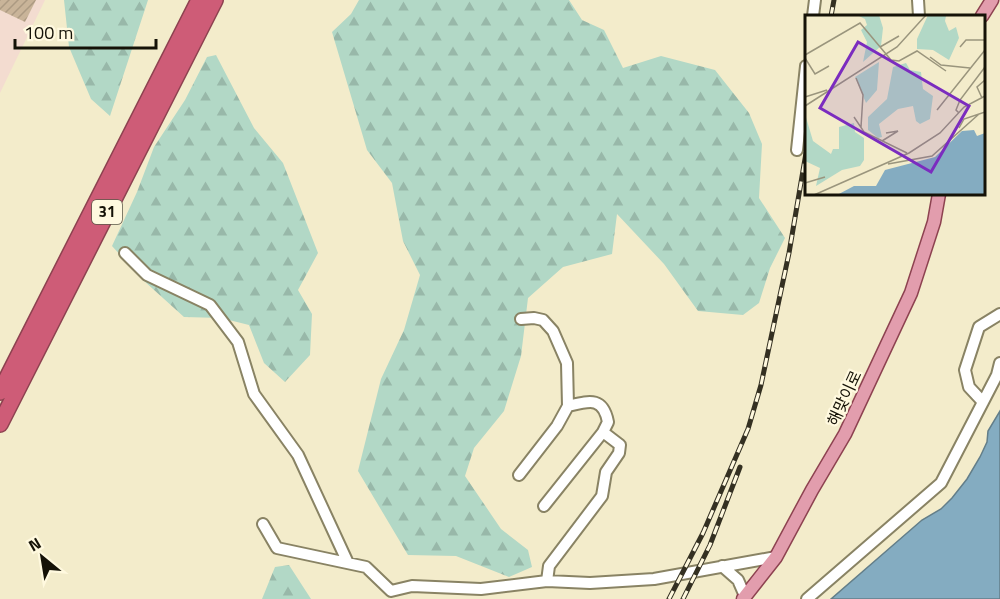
<svg xmlns="http://www.w3.org/2000/svg" width="1000" height="599" font-family="'Titillium Web','Noto Sans KR',sans-serif">
	<defs>
		<pattern id="forest-firs" width="22" height="20" patternUnits="userSpaceOnUse" patternTransform="scale(1.5)"><rect width="22" height="20" fill="#b2d8c6"/><path d="M5 1l3.5 6h-7zM16 11l3.5 6h-7z" fill="#98b8a9"/></pattern>
		<pattern id="building-hatch" width="6" height="6" patternUnits="userSpaceOnUse" patternTransform="scale(1.5)"><rect width="6" height="6" fill="#c9b499"/><path d="M-1 1l2-2M0 6l6-6M5 7l2-2" fill="none" stroke="#ac9a82"/></pattern>
	</defs>
	<rect width="100%" height="100%" fill="#f3eccb"/>
	<path fill="#f3dcd0" d="M0,0H45L0,93Z"/>
	<path fill="url(#forest-firs)" d="M64,0H148L110,116L91,99L69,47Z
		M359,0H569L582,20L604,30L623,68L661,56L715,70L749,113L762,144L759,198L785,238L770,268L759,303L743,315L698,311L664,264L617,214L612,254L563,267L528,298L521,356L504,411L474,448L465,476L501,529L528,550L532,567L509,577L456,556L408,555L358,471L381,379L404,330L420,275L403,241L392,183L367,150L332,32L351,14Z
		M216,55L254,128L283,163L318,253L298,290L312,314L310,355L285,382L264,363L249,325L221,318L184,317L143,280L112,246L137,192L154,147L185,100L207,57Z
		M289,565L311,599H262L275,567Z"/>
	<path fill="#84acc1" stroke="#637e89" stroke-width="1.5" d="M1000,411V599H831L922,520L941,509L952,498L967,479L980,457L987,442L988,431Z"/>
	<path fill="url(#building-hatch)" d="M0,0H36L25,22L0,10Z"/>
	<g fill="none" stroke-linecap="round" stroke-linejoin="round">
		<defs>
			<path id="minor" d="M918,0L919,16
				M813,16L815,0
				M797,150L806,66
				M125,253L147,275L210,305L238,342L254,394L298,455L348,563
				M521,319L534,318L543,320L553,331L567,363L568,406
				M983,402L969,387L965,370L979,327L1000,314
				M519,475L557,426L568,406C589,401 603,396 608,422L603,432
				M544,506L603,432L620,445L619,453L606,472L602,496L549,566L547,581
				M263,524L277,548L366,567L391,591L412,586L481,589L547,581L590,583L654,579L776,557
				M722,566L738,580L745,596
				M807,599L941,483L997,375L1000,363"/>
			<path id="major" d="M982,16L992,0
				M743,599L776,557L812,490L845,434L911,293L934,222L939,194"/>
			<path id="highway" d="M0,392L199,0
				M0,424L215,0"/>
		</defs>
		<use href="#minor" stroke="#898364" stroke-width="14"/>
		<use href="#major" stroke="#8d4250" stroke-width="15"/>
		<use href="#highway" stroke="#8d4250" stroke-width="18"/>
		<use href="#minor" stroke="#fff" stroke-width="10"/>
		<use href="#major" stroke="#e29dad" stroke-width="12"/>
		<use href="#highway" stroke="#ce5c77" stroke-width="15"/>
		<defs>
			<path id="rail" d="M831,16L834,0
				M669,599L703,533L748,429L761,385L789,253L806,153
				M683,599L710,545L740,467"/>
		</defs>
		<use href="#rail" stroke="#343022" stroke-width="5"/>
		<use href="#rail" stroke="#fff9df" stroke-width="3" stroke-dasharray="9" stroke-linecap="butt"/>
	</g>
	<g text-anchor="middle" stroke-width="4.5" stroke-linejoin="round" paint-order="stroke">
		<rect fill="#fff9df" stroke="#5b5748" stroke-width="1.5" x="92" y="200" width="30" height="24" rx="4.5"/>
		<g font-size="15" font-weight="bold" fill="#151207">
			<text x="107" y="217">31</text>
		</g>
		<g font-size="16" fill="#151207" stroke="#fff9df">
			<text transform="translate(844 398) rotate(-65)" y="6">해맞이로</text>
		</g>
	</g>
	<g transform="translate(805 15)">
		<rect width="180" height="180" fill="#f3eccb"/>
		<path d="M52,0H74L78,13L76,31L58,47L62,27L56,15L62,10L60,4ZM123,0H147L141,1L140,6L144,16L151,12L154,23L144,45L128,35L112,34V24ZM74,47L72,75L61,88L50,62ZM101,48L105,55L116,57L118,74L128,81L125,104L115,109L111,106L108,91L93,94L74,109L77,122L73,123L63,115V102L82,84L88,52ZM0,99L8,126L26,139L28,134H34V112L49,108L50,117L59,123V145L55,151L37,155L11,171L15,153L0,146Z" fill="#b2d8c6"/>
		<path d="M169,115L172,121L180,118V180H32L49,171H71L80,155L130,142L157,116Z" fill="#84acc1"/>
		<path fill="none" stroke="#9a957d" stroke-width="1.5" d="M75,32L94,21M155,32L161,25H180M0,40L55,8L86,45L94,46L112,36L141,56M125,42L136,50L165,53M0,43L10,59L24,51M51,63L58,80L56,112M0,82L22,75M177,83L172,72L180,65M0,91L92,32L121,0M132,95L180,35M154,98L151,95L155,85L180,52M49,102L59,117L102,138M154,113L159,104L180,97M77,126L93,116L81,118M83,149L127,141L174,99M0,168L20,162M9,180L104,138L135,118L159,92L180,81"/>
		<path fill="#7b2cbf" fill-opacity="0.15" stroke="#7b2cbf" stroke-width="3" d="M53,27L164,91L126,157L15,93Z"/>
		<rect width="180" height="180" fill="none" stroke="#151207" stroke-width="3"/>
	</g>
	<g transform="translate(42 557) rotate(330)" stroke="#fff9df" stroke-width="4.5" paint-order="stroke">
	<path d="M0-4.5L10 22L0 15L-10 22Z" fill="#151207"/>
	<text y="-9" font-size="16" font-weight="bold" text-anchor="middle" fill="#151207">N</text>
	</g>
	<path d="M15 39v9h141v-9" fill="none" stroke="#151207" stroke-width="3"/>
	<text x="24" y="39" font-size="18" fill="#151207" stroke="#fff9df" stroke-width="4.5" paint-order="stroke">100 m</text>
</svg>
